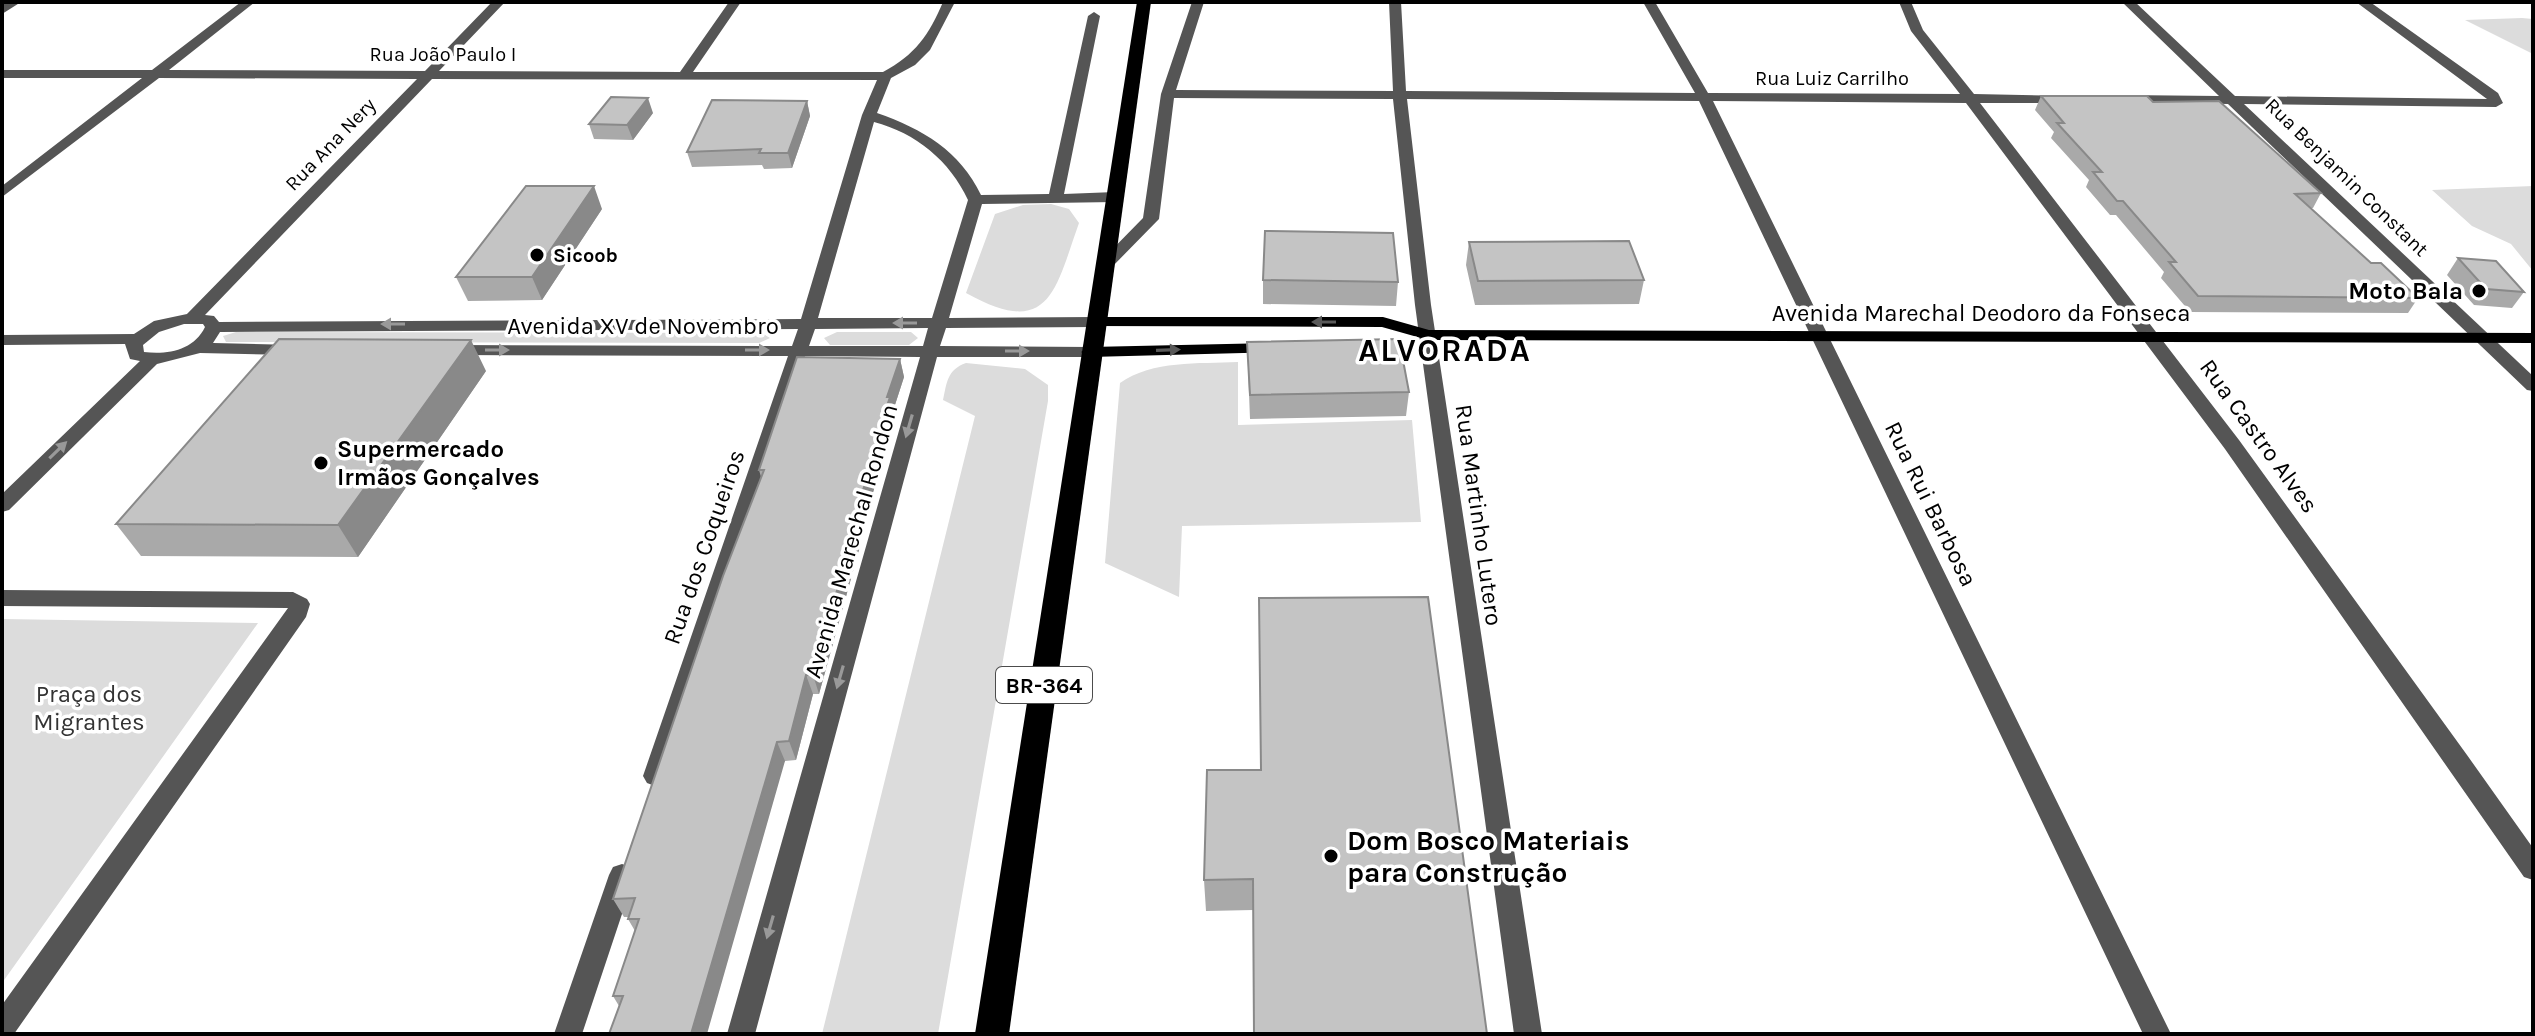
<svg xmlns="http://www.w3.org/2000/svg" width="2535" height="1036" font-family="Karla,sans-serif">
	<rect width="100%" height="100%" fill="#fff"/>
	<path fill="#dcdcdc" d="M2522,18L2533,19V54L2465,20Z
		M2533,186V271L2511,244L2472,226L2432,190Z
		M1051,204L1069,209L1079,223C1055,290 1050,340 966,293L995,214L1023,205Z
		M236,332L762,333L770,338L759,343L226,342L223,336Z
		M837,332H911L918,338L909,345H830L824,338Z
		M1238,362V425L1412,420L1421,522L1182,526L1179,597L1105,563L1120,383C1153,360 1198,364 1238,362Z
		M966,363L1025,369L1048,385V401L938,1034H822L975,416L943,400C947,382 947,370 966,363Z
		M2,619L258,623L2,983Z"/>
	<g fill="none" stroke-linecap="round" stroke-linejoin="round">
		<path fill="#555" fill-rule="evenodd" d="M7,2H21L2,14V5Z
			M241,2H255L169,70L425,71L492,2H505L439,71L680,72L729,2H741L693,72H883C915,55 929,35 943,2H955L930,50L915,65L891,78L877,113C923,129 960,151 981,195L1049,194L1088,16L1094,12L1100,16L1064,194L1115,192L1123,197L1115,202L982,204L949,318L1095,317L1103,322L1095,327L946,328L940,346L1090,347L1099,352L1090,357H937L755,1034H727L920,357L805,356L667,776L663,783L655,786L647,783L643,776L788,356L451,355L442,350L451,345L792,346L798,329L220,332L213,343L295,345L304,350L295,355L200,353L157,364L9,510L2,512V494L140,361L130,359L125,344L2,345V335L134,334L154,321L187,314L417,79L159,78L2,197V186L142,78H2V70H152ZM432,79L877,80L862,115L801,319L219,322L214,316L205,315ZM874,122C916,133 950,161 968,200L932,318H818ZM184,324H203L205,327C194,350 168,355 144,352L143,345L159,332ZM928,328L923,346H809L815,329Z
			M1192,2H1204L1176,90L1393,91L1389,2H1401L1406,91L1695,93L1643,2H1655L1708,93L1960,94L1911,31L1899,2H1911L1923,30L1974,94L2069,96V102L2064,103H1980L2239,440L2467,755L2533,848V880L2524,877L2225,449L1966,103L1713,101L2171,1034H2143L1699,101L1407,99L1431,305L1542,1034H1514L1415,305L1393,99L1174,98L1159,219L1110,269L1104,271L1096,266L1143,218L1161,94Z
			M2122,2H2135L2235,96L2487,99L2356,2H2370L2498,93L2503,103L2496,107L2244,104L2533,376V391L2527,390L2228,104L2119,102V96L2124,95L2219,96Z
			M2,590L293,592L307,599L310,604L306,617L14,1034H2V1005L288,608L2,606Z
			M622,864L631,867L635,875L582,1034H554L609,875L613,867Z"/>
		<path fill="#000" fill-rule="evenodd" d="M1095,317H1383L1429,330L2533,333V343L1428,340L1382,327L1089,326V318Z
			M1274,343L1283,348L1280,352L1090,357L1081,352L1090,347Z"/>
		<path fill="#000" fill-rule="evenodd" d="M1137,2H1151L1009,1034H975Z"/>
	</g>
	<path fill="#a9a9a9" d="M2041,96L2153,102L2321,193L2313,208H2311L2371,263L2418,298L2408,313L2190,312L2161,278L2164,272L2116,215H2110L2086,187L2089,180L2051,138L2054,132L2035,110Z
		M807,101L810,116L792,168L764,169L762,165L692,167L687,152Z
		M653,113L633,140L594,139L589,124Z
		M602,209L542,300L468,301L456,277Z
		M1469,242L1644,280L1639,304L1475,305L1466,265Z
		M2458,258L2524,292L2512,308L2474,305L2447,275Z
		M1263,280L1398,282L1396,306L1263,304Z
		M1247,342L1409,392L1406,416L1250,419Z
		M900,359L904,377L893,411L894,416L882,453L883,460L858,541L860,546L819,694H813L796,760L785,761L619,1006L613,996L635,931L628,919L629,917H624L613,899L761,477L759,470Z
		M486,371L358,557L141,556L116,524Z
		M1428,597L1253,910L1206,911L1204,880Z"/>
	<path fill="#898989" d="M648,98L653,113L633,140L627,125Z
		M807,101L810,116L792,168L788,153Z
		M594,186L602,209L542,300L532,277Z
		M471,340L486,371L358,557L338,525Z
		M900,359L904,377L893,411L894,416L882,453L883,460L858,541L860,546L819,694L813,675L887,397Z
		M806,675L813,694L796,760L789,741Z
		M777,742L785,761L707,1034H691Z"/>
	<path fill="#c4c4c4" stroke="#898989" stroke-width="2" d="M2041,96H2147L2153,102L2219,101L2321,193L2295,194L2371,263H2381L2418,298L2198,296L2169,262H2176L2123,201H2117L2093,172H2102L2057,123H2064Z
		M611,97L648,98L627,125L589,124Z
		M712,100L807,101L788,153H759L761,149L687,152Z
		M526,186H594L532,277H456Z
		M1265,231L1393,233L1398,282L1263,280Z
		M1629,241L1644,280L1478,281L1469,242Z
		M2458,258L2496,261L2524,292L2486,289Z
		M279,339L471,340L338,525L116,524Z
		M1399,339L1409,392L1250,395L1247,342Z
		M797,357L900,359L887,397H890L875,441H879L851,527H855L813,675H806L789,741L777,742L691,1034H609L623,996H613L639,919H628L635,898L613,899L723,576L764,470H759Z
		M1428,597L1487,1034H1254L1253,879L1204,880L1207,770H1261L1259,598Z"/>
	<defs><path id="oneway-solid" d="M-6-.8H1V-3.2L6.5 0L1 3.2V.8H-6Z" transform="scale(2)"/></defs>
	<g fill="#595959">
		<use href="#oneway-solid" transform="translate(1324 322) rotate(-180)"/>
		<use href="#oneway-solid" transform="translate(1168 350) rotate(-2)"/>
	</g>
	<g fill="#999">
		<use href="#oneway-solid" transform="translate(905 323) rotate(-180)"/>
		<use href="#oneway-solid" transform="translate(393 324) rotate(180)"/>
		<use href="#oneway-solid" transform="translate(497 350)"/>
		<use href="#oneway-solid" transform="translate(757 350)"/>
		<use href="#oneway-solid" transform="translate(1017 351)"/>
		<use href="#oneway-solid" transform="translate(909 426) rotate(106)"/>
		<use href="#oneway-solid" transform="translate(58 450) rotate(-44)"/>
		<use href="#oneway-solid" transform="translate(840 677) rotate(106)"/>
		<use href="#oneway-solid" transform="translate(770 927) rotate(106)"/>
	</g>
	<g fill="#000" stroke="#fff" stroke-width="3">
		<circle cx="537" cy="255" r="8"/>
		<circle cx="2479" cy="291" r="8"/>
		<circle cx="321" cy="463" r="8"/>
		<circle cx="1331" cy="856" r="8"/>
	</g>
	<g text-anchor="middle" stroke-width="7" stroke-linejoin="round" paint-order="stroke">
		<g font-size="20" fill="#000" stroke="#fff">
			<text x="443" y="61">Rua João Paulo I</text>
			<text x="1832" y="85">Rua Luiz Carrilho</text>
			<text transform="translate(330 144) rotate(-46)" y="7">Rua Ana Nery</text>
			<text transform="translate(2347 177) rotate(44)" y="7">Rua Benjamin Constant</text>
		</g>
		<g font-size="20" font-weight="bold" fill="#000" stroke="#fff" text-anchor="start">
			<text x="553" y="262">Sicoob</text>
		</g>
		<rect fill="#fff" stroke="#4c4c4c" stroke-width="2" x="996" y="667" width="96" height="36" rx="6"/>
		<g font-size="22" font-weight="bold" fill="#000">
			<text x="1044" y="693">BR-364</text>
		</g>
		<g font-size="24" font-weight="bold" fill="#000" stroke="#fff" text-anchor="end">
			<text x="2463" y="299">Moto Bala</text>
			<text x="337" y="457" text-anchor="start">Supermercado<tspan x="337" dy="28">Irmãos Gonçalves</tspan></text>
		</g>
		<g font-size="24" fill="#000" stroke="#fff">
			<text x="1981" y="321">Avenida Marechal Deodoro da Fonseca</text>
			<text x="643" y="334">Avenida XV de Novembro</text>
			<text transform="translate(2259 436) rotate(54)" y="8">Rua Castro Alves</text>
			<text transform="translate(1931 504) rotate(64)" y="8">Rua Rui Barbosa</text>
			<text transform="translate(1479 515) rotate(82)" y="8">Rua Martinho Lutero</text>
			<text transform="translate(851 541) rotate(-74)" y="8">Avenida Marechal Rondon</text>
			<text transform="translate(704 547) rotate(-71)" y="8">Rua dos Coqueiros</text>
		</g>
		<g font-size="24" fill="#333" stroke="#fff">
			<text x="89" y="702">Praça dos<tspan x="89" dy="28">Migrantes</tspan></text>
		</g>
		<g font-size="28" font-weight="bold" fill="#000" stroke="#fff" text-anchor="start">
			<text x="1347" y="850">Dom Bosco Materiais<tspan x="1347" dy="32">para Construção</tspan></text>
		</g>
		<g font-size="32" font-weight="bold" letter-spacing="2" fill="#000" stroke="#fff">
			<text x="1445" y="361">ALVORADA</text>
		</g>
	</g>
	<rect width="2535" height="1036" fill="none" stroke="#000000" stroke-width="8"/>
</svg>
